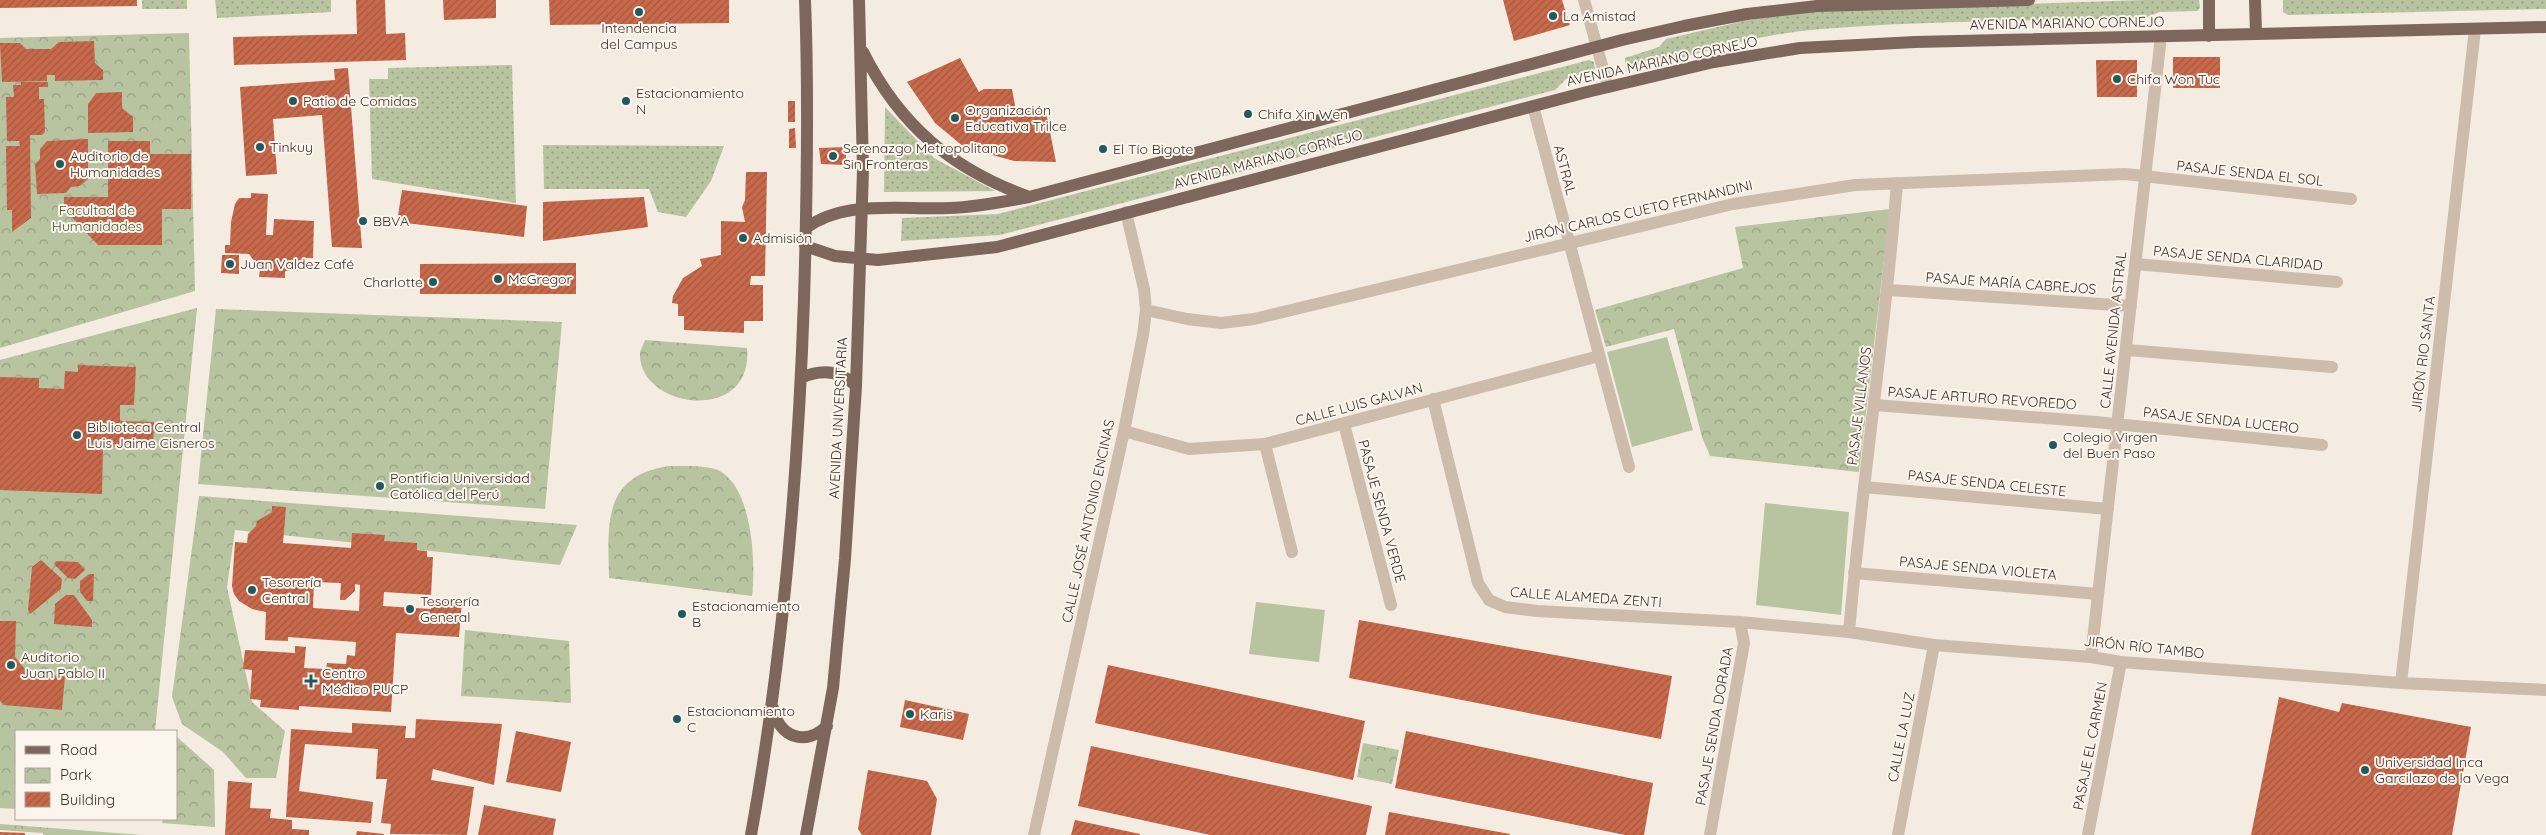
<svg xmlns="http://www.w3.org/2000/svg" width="2546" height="835" font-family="Quicksand,sans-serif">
	<defs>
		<pattern id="grass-dots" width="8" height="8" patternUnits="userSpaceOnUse" patternTransform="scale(1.25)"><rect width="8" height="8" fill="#b8c4a0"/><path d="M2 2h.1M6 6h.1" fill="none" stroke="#97a083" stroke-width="1.8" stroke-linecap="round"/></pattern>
		<pattern id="park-crowns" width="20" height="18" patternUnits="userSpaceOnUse" patternTransform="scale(1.25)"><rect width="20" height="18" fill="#b8c4a0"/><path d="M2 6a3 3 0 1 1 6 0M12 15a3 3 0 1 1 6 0" fill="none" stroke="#97a083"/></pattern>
		<pattern id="building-hatch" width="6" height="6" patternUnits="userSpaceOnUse" patternTransform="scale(1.25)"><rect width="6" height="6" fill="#c8694b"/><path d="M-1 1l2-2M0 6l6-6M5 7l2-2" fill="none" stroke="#a4573f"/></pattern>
	</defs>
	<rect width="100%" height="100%" fill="#f4ebe1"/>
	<path fill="url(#grass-dots)" d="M142,0H187V9H142Z
		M215,0H331V12L217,18Z
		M2144,0H2199L2200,8L2197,11L2160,12L2144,18C2033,21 1921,20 1810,30C1749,36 1689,57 1629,72L1626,71L1625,58L1659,47L1666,39L1748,20L1809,11Z
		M2283,0H2546V9L2288,15L2283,12Z
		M1589,60L1594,62L1595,69L1566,79L1555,90L1000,235L901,241L902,218L998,214Z
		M512,65L516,203L372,179L369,79H388V68Z
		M885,107L934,158L995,191L884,192Z
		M543,145L724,146L711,181L686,217L658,212L649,189H544Z"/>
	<path fill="url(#park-crowns)" d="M189,33L195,291L0,348V38Z
		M1890,209L1859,472L1710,456L1702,437L1674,329L1606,347L1595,310L1743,268L1735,227Z
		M197,308L155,731H16V809L0,808V360Z
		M216,309L562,322L545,509L198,484Z
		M645,340L747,348C754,425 639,409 640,354C640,350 644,344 645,340Z
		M669,466C683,466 701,465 715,469C753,482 756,565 752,596L609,578C608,524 602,476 669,466Z
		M199,496L577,525L560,565L235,530L227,587L252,702L285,731L276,778H246L223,752L182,724L172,697Z
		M465,630L569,641L571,703L461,696Z
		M176,736L214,770L215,827L162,823L163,819H176Z
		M1363,743L1399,750L1392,784L1357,777Z
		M0,824L142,835H43V833L0,830Z"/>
	<path fill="#b8c4a0" d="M1667,337L1693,430L1632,447L1607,352Z
		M1765,503L1849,512L1841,615L1756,605Z
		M1256,602L1325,610L1319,662L1249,654Z"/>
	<path fill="url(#building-hatch)" fill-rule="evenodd" d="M0,0H137V6L0,8Z
		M356,0H385L386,34L405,33L406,60L234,65L233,37L357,34Z
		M443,0H496V18L444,20Z
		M549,0H729V23L550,25Z
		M1503,0H1562L1570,25L1514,41Z
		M94,41L95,63L103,70V80L55,81V75H47V81L2,82L0,43H20L26,49H51L59,42Z
		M2173,57H2220V88H2173Z
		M960,58L979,92L984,89H1012L1016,111L1045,107L1056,162L1014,161L964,147L935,123L907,82Z
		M2096,60H2137V97H2097Z
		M348,68L362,248L332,247L322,115L273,119L277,174L246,176L240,87L335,80L334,69Z
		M21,82H48V87H39V99H44L45,132L42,135H30L31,218L12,232V210H7L6,146H20L19,141H7L6,97H14L13,85H21Z
		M122,92V108L133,117V132L88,133V104L96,93Z
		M788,101H795V122H788Z
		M795,128L796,148H789V129Z
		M88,139V179L80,186L71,187L66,193L37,194L35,164L40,159V149L47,141Z
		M108,141H150V154H191V209H162V245H98L64,209V197H108Z
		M846,147V165L821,164L819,148Z
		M746,172H767L765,276H751L750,285H763V321H744V333L684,330V316H678V304L672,303L673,296L683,278L702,266L700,259L721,255V221L745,222L742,207L745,200Z
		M402,190L527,206L524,237L397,222Z
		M251,193L268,194L266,235H273L274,219L314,221L313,258H305V265L298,264V271H285V278L259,277L260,269L249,254L225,253V245H230L231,222L235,204L239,198H251Z
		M644,197L648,227L543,241V202Z
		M222,255H239V274L221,273Z
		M576,263V294H420V264Z
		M78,365L136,367L134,405H120V421L154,422L153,448L103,447L102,494L0,490V377L39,378V388L64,389L65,371L78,372Z
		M272,506L286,507L283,543L351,548L352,533L385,535L384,541L417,543V550L427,551V557H433L431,595L384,592L383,606L431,609L432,599L462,601L459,637L396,633L391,712L299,706V710L260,707L261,700L250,699L252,670L243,669L245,650L295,653V646L306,647L304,668L326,669L327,663L346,664L347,655L355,656L356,642L288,637V641L265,640L266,612L252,609L239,601L234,594L232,586L235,542L247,543L248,534L256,526L257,521L272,512ZM314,582L341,583L340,600H345L355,591V584L360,585L359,611L313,608Z
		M41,560L62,579L61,589L30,614L28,610L32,567Z
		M56,561L78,562L85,570L75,579L68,578L54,564Z
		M89,574H94L93,601H87L80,592V581Z
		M66,595H74L92,620V627L54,624L55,604Z
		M1359,620L1672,676L1661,739L1349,678Z
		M0,621H16L15,657L29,674L65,676L62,710L4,705L0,701Z
		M1108,665L1365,721L1353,780L1095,723Z
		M2279,697L2339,712L2342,703L2471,727L2452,835H2251Z
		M905,700L969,714L963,740L900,727Z
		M416,719L502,724L494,785L433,769L431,780L474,787L467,835L390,834L391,824L381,823L387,779H376L378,749L305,744L299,791L373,802L371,823L286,817L291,729L352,733V723L406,726L405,738H415Z
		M516,731L571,742L561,792L506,782Z
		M1406,731L1653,783L1644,835H1625L1395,788Z
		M1091,746L1372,806L1366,835H1210L1078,806Z
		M868,770L927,781L937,799L931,835H862L858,829Z
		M228,781L252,783L250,808L271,809L270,818L292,820V829L309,830V835H225Z
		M484,805L556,819L553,835H478Z
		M1389,812L1510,834V835H1385Z
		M1075,820L1140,834V835H1071Z
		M357,831L384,834V835H356Z
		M0,832L25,833V835H0Z"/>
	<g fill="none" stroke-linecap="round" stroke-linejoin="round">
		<path stroke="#cdbbac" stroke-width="12" d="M1584,0L1608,87
			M1533,106L1629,467
			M2136,264L2337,282
			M1889,290L2131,306
			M1146,310L1187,319L1221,323L1254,319L1733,204L1855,185L2125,174L2351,199
			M2127,350L2332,367
			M1433,399L1478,583L1489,600L1505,607L1537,611L1740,622L1849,632L1934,645L2091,657L2121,662L2401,683L2546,690
			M1874,405L2096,422L2322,445
			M1344,424L1391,605
			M1124,431L1189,449L1265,444L1599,356
			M1265,444L1292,552
			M1864,487L2108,509
			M1854,573L2098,594
			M1849,632C1862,482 1885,334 1897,183
			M2091,657L2161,36
			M2401,683L2475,29
			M1034,835L1124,431L1143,335L1146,310L1144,289L1126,212
			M1710,835L1744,643L1740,622
			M1898,835L1934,645
			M2088,835L2121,662"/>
		<path stroke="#7d675c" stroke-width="12" d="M2209,0V36
			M2255,0L2256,34
			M863,52C900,126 952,169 1029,197
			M806,228C846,199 902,210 949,208C976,207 1003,202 1029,197L1622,40L1684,26L1747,14L1817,6L2029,0
			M805,246L835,256L878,260L997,247L1587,92L1714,62L1800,48L1915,42L2546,27
			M801,378C821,369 840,370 856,386
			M773,708C779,737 805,747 827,726
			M751,835C783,658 798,479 804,299C807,199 809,100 805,0
			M806,835L833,688L845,559L856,386L863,170L859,0"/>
	</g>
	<g fill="#1f5a5e" stroke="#fbf5ee" stroke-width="2">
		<circle cx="639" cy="12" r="5"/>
		<circle cx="1553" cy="16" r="5"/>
		<circle cx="2117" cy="79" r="5"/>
		<circle cx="293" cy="101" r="5"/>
		<circle cx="626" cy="101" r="5"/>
		<circle cx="1248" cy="114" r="5"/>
		<circle cx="955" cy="118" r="5"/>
		<circle cx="260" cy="147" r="5"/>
		<circle cx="1103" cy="149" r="5"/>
		<circle cx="833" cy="156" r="5"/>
		<circle cx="60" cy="164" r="5"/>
		<circle cx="363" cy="221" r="5"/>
		<circle cx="743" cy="238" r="5"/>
		<circle cx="230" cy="264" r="5"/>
		<circle cx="498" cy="279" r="5"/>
		<circle cx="433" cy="282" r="5"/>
		<circle cx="77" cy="435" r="5"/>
		<circle cx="2053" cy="445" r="5"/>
		<circle cx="380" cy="486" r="5"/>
		<circle cx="252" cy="590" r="5"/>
		<circle cx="410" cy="609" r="5"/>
		<circle cx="682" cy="614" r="5"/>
		<circle cx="11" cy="665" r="5"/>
		<path d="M308.5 673.5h5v5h5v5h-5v5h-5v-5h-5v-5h5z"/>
		<circle cx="910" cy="714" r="5"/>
		<circle cx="677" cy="719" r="5"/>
		<circle cx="2365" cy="770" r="5"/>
	</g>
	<g text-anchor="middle" stroke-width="4" stroke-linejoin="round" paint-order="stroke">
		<g font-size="14" fill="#3b302b" stroke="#fbf5ee" text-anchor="start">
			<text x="1563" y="21">La Amistad</text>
			<text x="639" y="33" text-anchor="middle">Intendencia<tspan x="639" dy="16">del Campus</tspan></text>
			<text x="2127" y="84">Chifa Won Tuc</text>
			<text x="636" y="98">Estacionamiento<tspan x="636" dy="16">N</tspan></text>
			<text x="303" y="106">Patio de Comidas</text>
			<text x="965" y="115">Organización<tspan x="965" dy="16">Educativa Trilce</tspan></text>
			<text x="1258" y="119">Chifa Xin Wen</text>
			<text x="270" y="152">Tinkuy</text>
			<text x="843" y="153">Serenazgo Metropolitano<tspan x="843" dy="16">Sin Fronteras</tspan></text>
			<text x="1113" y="154">El Tío Bigote</text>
			<text x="70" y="161">Auditorio de<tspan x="70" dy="16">Humanidades</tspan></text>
			<text x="373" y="226">BBVA</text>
			<text x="753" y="243">Admisión</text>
			<text x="240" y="269">Juan Valdez Café</text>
			<text x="508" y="284">McGregor</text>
			<text x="423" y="287" text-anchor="end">Charlotte</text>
			<text x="87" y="432">Biblioteca Central<tspan x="87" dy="16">Luis Jaime Cisneros</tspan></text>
			<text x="2063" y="442">Colegio Virgen<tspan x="2063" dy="16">del Buen Paso</tspan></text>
			<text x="390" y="483">Pontificia Universidad<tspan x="390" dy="16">Católica del Perú</tspan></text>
			<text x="262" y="587">Tesorería<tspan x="262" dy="16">Central</tspan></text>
			<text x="420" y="606">Tesorería<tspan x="420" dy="16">General</tspan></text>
			<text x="692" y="611">Estacionamiento<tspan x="692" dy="16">B</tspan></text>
			<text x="21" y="662">Auditorio<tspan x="21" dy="16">Juan Pablo II</tspan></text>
			<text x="322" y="678">Centro<tspan x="322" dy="16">Médico PUCP</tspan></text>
			<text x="687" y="716">Estacionamiento<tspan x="687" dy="16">C</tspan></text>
			<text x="920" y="719">Karis</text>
			<text x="2375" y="767">Universidad Inca<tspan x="2375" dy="16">Garcilazo de la Vega</tspan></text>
		</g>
		<g font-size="14" fill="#3b302b" stroke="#fbf5ee">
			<text transform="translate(2067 23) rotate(-1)" y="5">AVENIDA MARIANO CORNEJO</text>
			<text transform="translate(1662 61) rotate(-12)" y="5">AVENIDA MARIANO CORNEJO</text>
			<text transform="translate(1268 159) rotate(-15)" y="5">AVENIDA MARIANO CORNEJO</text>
			<text transform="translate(1565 170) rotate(75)" y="5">ASTRAL</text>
			<text transform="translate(2250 173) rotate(6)" y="5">PASAJE SENDA EL SOL</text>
			<text transform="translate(1638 211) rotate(-13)" y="5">JIRÓN CARLOS CUETO FERNANDINI</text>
			<text transform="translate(2238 258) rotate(5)" y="5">PASAJE SENDA CLARIDAD</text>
			<text transform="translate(2011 283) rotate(4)" y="5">PASAJE MARÍA CABREJOS</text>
			<text transform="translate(2113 330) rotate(-84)" y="5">CALLE AVENIDA ASTRAL</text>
			<text transform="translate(2423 354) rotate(-83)" y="5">JIRÓN RIO SANTA</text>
			<text transform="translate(1982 398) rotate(4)" y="5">PASAJE ARTURO REVOREDO</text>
			<text transform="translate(1359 404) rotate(-15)" y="5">CALLE LUIS GALVAN</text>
			<text transform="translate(1859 406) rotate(-83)" y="5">PASAJE VILLANOS</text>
			<text transform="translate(838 418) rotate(-87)" y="5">AVENIDA UNIVERSITARIA</text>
			<text transform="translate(2221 420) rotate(6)" y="5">PASAJE SENDA LUCERO</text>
			<text transform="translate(1987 483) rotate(6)" y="5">PASAJE SENDA CELESTE</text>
			<text transform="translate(1382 511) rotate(75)" y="5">PASAJE SENDA VERDE</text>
			<text transform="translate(1088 521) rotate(-78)" y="5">CALLE JOSÉ ANTONIO ENCINAS</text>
			<text transform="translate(1978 568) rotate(5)" y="5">PASAJE SENDA VIOLETA</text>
			<text transform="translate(1586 597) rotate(4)" y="5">CALLE ALAMEDA ZENTI</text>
			<text transform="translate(2144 647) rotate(6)" y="5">JIRÓN RÍO TAMBO</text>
			<text transform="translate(1714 726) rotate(-80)" y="5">PASAJE SENDA DORADA</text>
			<text transform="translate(1901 737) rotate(-79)" y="5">CALLE LA LUZ</text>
			<text transform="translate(2090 746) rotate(-79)" y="5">PASAJE EL CARMEN</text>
		</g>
		<g font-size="14" fill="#4a5a2e" stroke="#fbf5ee">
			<text x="97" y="215">Facultad de<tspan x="97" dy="16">Humanidades</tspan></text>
		</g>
	</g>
	<rect x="15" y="730" width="162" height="90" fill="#fbf5ee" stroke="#aea6a0"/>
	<rect x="25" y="746" width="25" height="8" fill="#7d675c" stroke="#aea6a0"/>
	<text x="60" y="755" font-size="15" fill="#3b302b">Road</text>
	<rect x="25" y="768" width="25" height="15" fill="url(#park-crowns)" stroke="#aea6a0"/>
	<text x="60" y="780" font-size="15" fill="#3b302b">Park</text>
	<rect x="25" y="792" width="25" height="15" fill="url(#building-hatch)" stroke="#aea6a0"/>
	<text x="60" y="805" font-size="15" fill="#3b302b">Building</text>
</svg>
